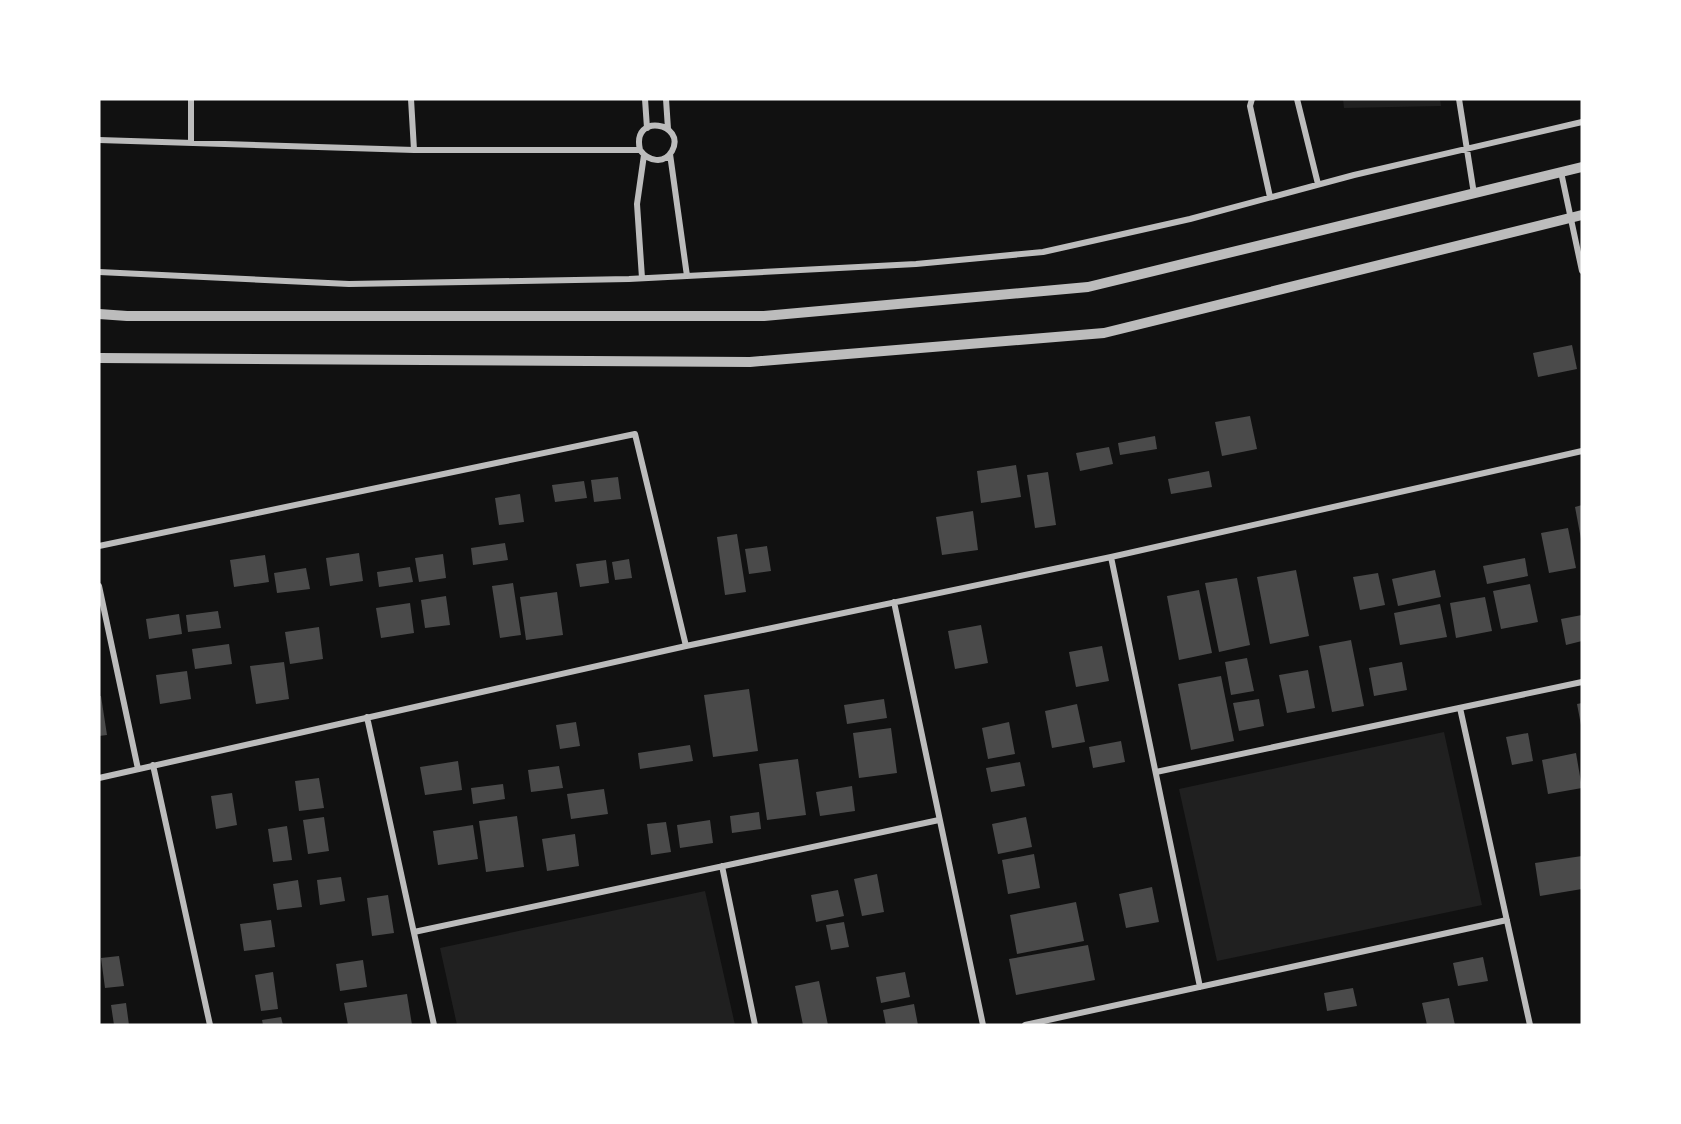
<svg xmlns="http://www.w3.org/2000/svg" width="1681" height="1124" font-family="'Nunito Sans',sans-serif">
	<rect width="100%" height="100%" fill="#111"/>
	<path fill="#202020" d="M1343,99H1440L1441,106L1344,108Z
		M1444,732L1482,905L1217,961L1179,789Z
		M705,891L735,1025H457L440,948Z"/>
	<path fill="#4a4a4a" d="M1572,345L1577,369L1538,377L1533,353Z
		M1250,416L1257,449L1222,456L1215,422Z
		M1155,436L1157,449L1120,455L1118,443Z
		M1109,447L1113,464L1080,471L1076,453Z
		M1016,465L1021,497L981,503L977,471Z
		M1209,471L1212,487L1171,494L1168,479Z
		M1048,472L1056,525L1035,528L1027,475Z
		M618,477L621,499L594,502L591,480Z
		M584,481L587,498L555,502L552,485Z
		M520,494L524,522L499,525L495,498Z
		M1582,505V539H1581L1575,507Z
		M973,511L978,550L942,555L936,517Z
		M1568,528L1576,568L1549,573L1541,533Z
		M737,534L746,592L725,595L717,537Z
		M505,543L508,560L473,565L471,548Z
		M767,546L771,571L749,574L745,549Z
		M359,553L363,581L330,586L326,558Z
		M443,554L446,578L419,582L415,558Z
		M265,555L269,582L234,587L230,560Z
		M1525,558L1528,576L1487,584L1483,566Z
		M629,559L632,578L615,580L612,562Z
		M606,560L609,583L580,587L576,564Z
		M410,567L413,582L379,587L377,572Z
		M306,568L310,589L277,593L274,573Z
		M1296,570L1309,636L1270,644L1257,577Z
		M1435,570L1441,597L1398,606L1392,579Z
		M1378,573L1385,605L1360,610L1353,577Z
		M1237,578L1250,645L1219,652L1205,583Z
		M513,583L521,635L500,638L492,586Z
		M1530,584L1538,622L1501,629L1493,591Z
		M1199,590L1212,653L1179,660L1167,596Z
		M557,592L563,635L526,640L520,597Z
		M446,596L450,625L425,628L421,600Z
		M1485,597L1492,631L1456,638L1450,603Z
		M410,603L414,633L381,638L376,608Z
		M1440,604L1447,637L1400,645L1394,613Z
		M218,611L221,628L188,632L186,615Z
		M179,614L182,634L149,639L146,619Z
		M1582,615V641L1566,645L1561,619Z
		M981,625L988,663L955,669L948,631Z
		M319,627L323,659L290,664L285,632Z
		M1351,640L1364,706L1332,712L1319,646Z
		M229,644L232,664L195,669L192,649Z
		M1102,646L1109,681L1076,687L1069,652Z
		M1247,658L1254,691L1231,695L1225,662Z
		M284,662L289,699L256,704L250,666Z
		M1402,662L1407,690L1374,696L1369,668Z
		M1308,670L1315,708L1287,713L1279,675Z
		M187,671L191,699L160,704L156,675Z
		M1221,676L1234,741L1191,750L1178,684Z
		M749,689L758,751L713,757L704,695Z
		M99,696H101L107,735L99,736Z
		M884,699L887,718L847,724L844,705Z
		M1259,699L1264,726L1239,731L1233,703Z
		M1582,703V725H1581L1577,704Z
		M1077,704L1085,742L1052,748L1045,711Z
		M576,722L580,746L560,749L556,725Z
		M1009,722L1015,754L988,759L982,728Z
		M891,728L897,773L859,778L853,733Z
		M1528,733L1533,761L1512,765L1506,737Z
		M1121,741L1125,762L1093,768L1089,747Z
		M690,745L693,761L640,769L638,753Z
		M1576,753L1582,788L1548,794L1542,760Z
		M798,759L806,815L767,820L759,764Z
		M458,761L462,790L425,795L420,767Z
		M1020,762L1025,786L991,792L986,768Z
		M559,766L563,788L531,792L528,770Z
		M319,778L324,808L299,811L295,781Z
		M503,784L505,799L473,804L471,788Z
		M852,786L855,811L820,816L816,792Z
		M604,789L608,814L571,819L567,794Z
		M232,793L237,825L216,829L211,796Z
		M759,812L761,829L732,833L730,816Z
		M517,816L524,867L486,872L479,821Z
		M324,817L329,851L308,854L303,820Z
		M1026,817L1032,847L998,854L992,824Z
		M710,820L713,843L680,848L677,825Z
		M666,822L671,852L651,855L647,824Z
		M473,825L478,859L438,865L433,831Z
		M287,826L292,860L273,862L268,829Z
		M575,834L579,866L547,871L542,839Z
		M1034,854L1040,888L1008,894L1002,860Z
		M1582,856V889L1540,896L1535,863Z
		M877,874L884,912L862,916L854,879Z
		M341,877L345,901L320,905L317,880Z
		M298,880L302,907L277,910L273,884Z
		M1152,887L1159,922L1126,928L1119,894Z
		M838,890L844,916L816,922L811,895Z
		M388,895L394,933L372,936L367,898Z
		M1076,902L1084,941L1017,954L1010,915Z
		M271,920L275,947L244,951L240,924Z
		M844,922L849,947L831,950L826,925Z
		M1088,945L1095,980L1016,995L1009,959Z
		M119,956L124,986L105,988L101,958Z
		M1483,957L1488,981L1458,986L1453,963Z
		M363,960L367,987L340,991L336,964Z
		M273,972L278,1009L261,1011L255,975Z
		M905,972L910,997L881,1003L876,977Z
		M819,981L828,1025H803L795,986Z
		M1353,988L1357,1006L1327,1011L1324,993Z
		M407,994L412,1025H348L344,1003Z
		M1449,998L1455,1025H1427L1422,1003Z
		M126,1003L129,1025H114L111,1005Z
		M914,1004L918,1025H886L883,1010Z
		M281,1017L283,1025H263L262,1020Z"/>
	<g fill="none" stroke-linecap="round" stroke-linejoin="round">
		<path stroke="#bcbcbc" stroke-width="6" d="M191,99V143
			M411,99L414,150
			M645,99L647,128
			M666,99L668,129
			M1252,99L1250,106L1270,197
			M1297,99L1318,184
			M1459,99L1474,194
			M99,140L414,150H640C648,161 664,165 672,151C687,123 631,112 640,150
			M670,154L687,276
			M1561,172L1582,271
			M99,272L349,284L629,279L916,264L1043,252L1190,219L1354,175L1582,122
			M642,278L637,204L644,155
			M99,546L635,434L686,646
			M1111,557L1200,987
			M99,586L138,769
			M894,602L983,1025
			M1460,708L1530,1025
			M367,717L434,1025
			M153,765L210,1025
			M1156,772L1582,682
			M99,778L686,646L1111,557L1582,451
			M722,866L755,1025
			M414,932L939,820
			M1025,1025L1507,920"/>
		<path stroke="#bcbcbc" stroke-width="10" d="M99,314L127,316H764L1088,287L1582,167
			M99,358L750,362L1104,333L1582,215"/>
	</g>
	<rect width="1681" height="1124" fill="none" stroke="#ffffff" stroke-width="201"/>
</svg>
